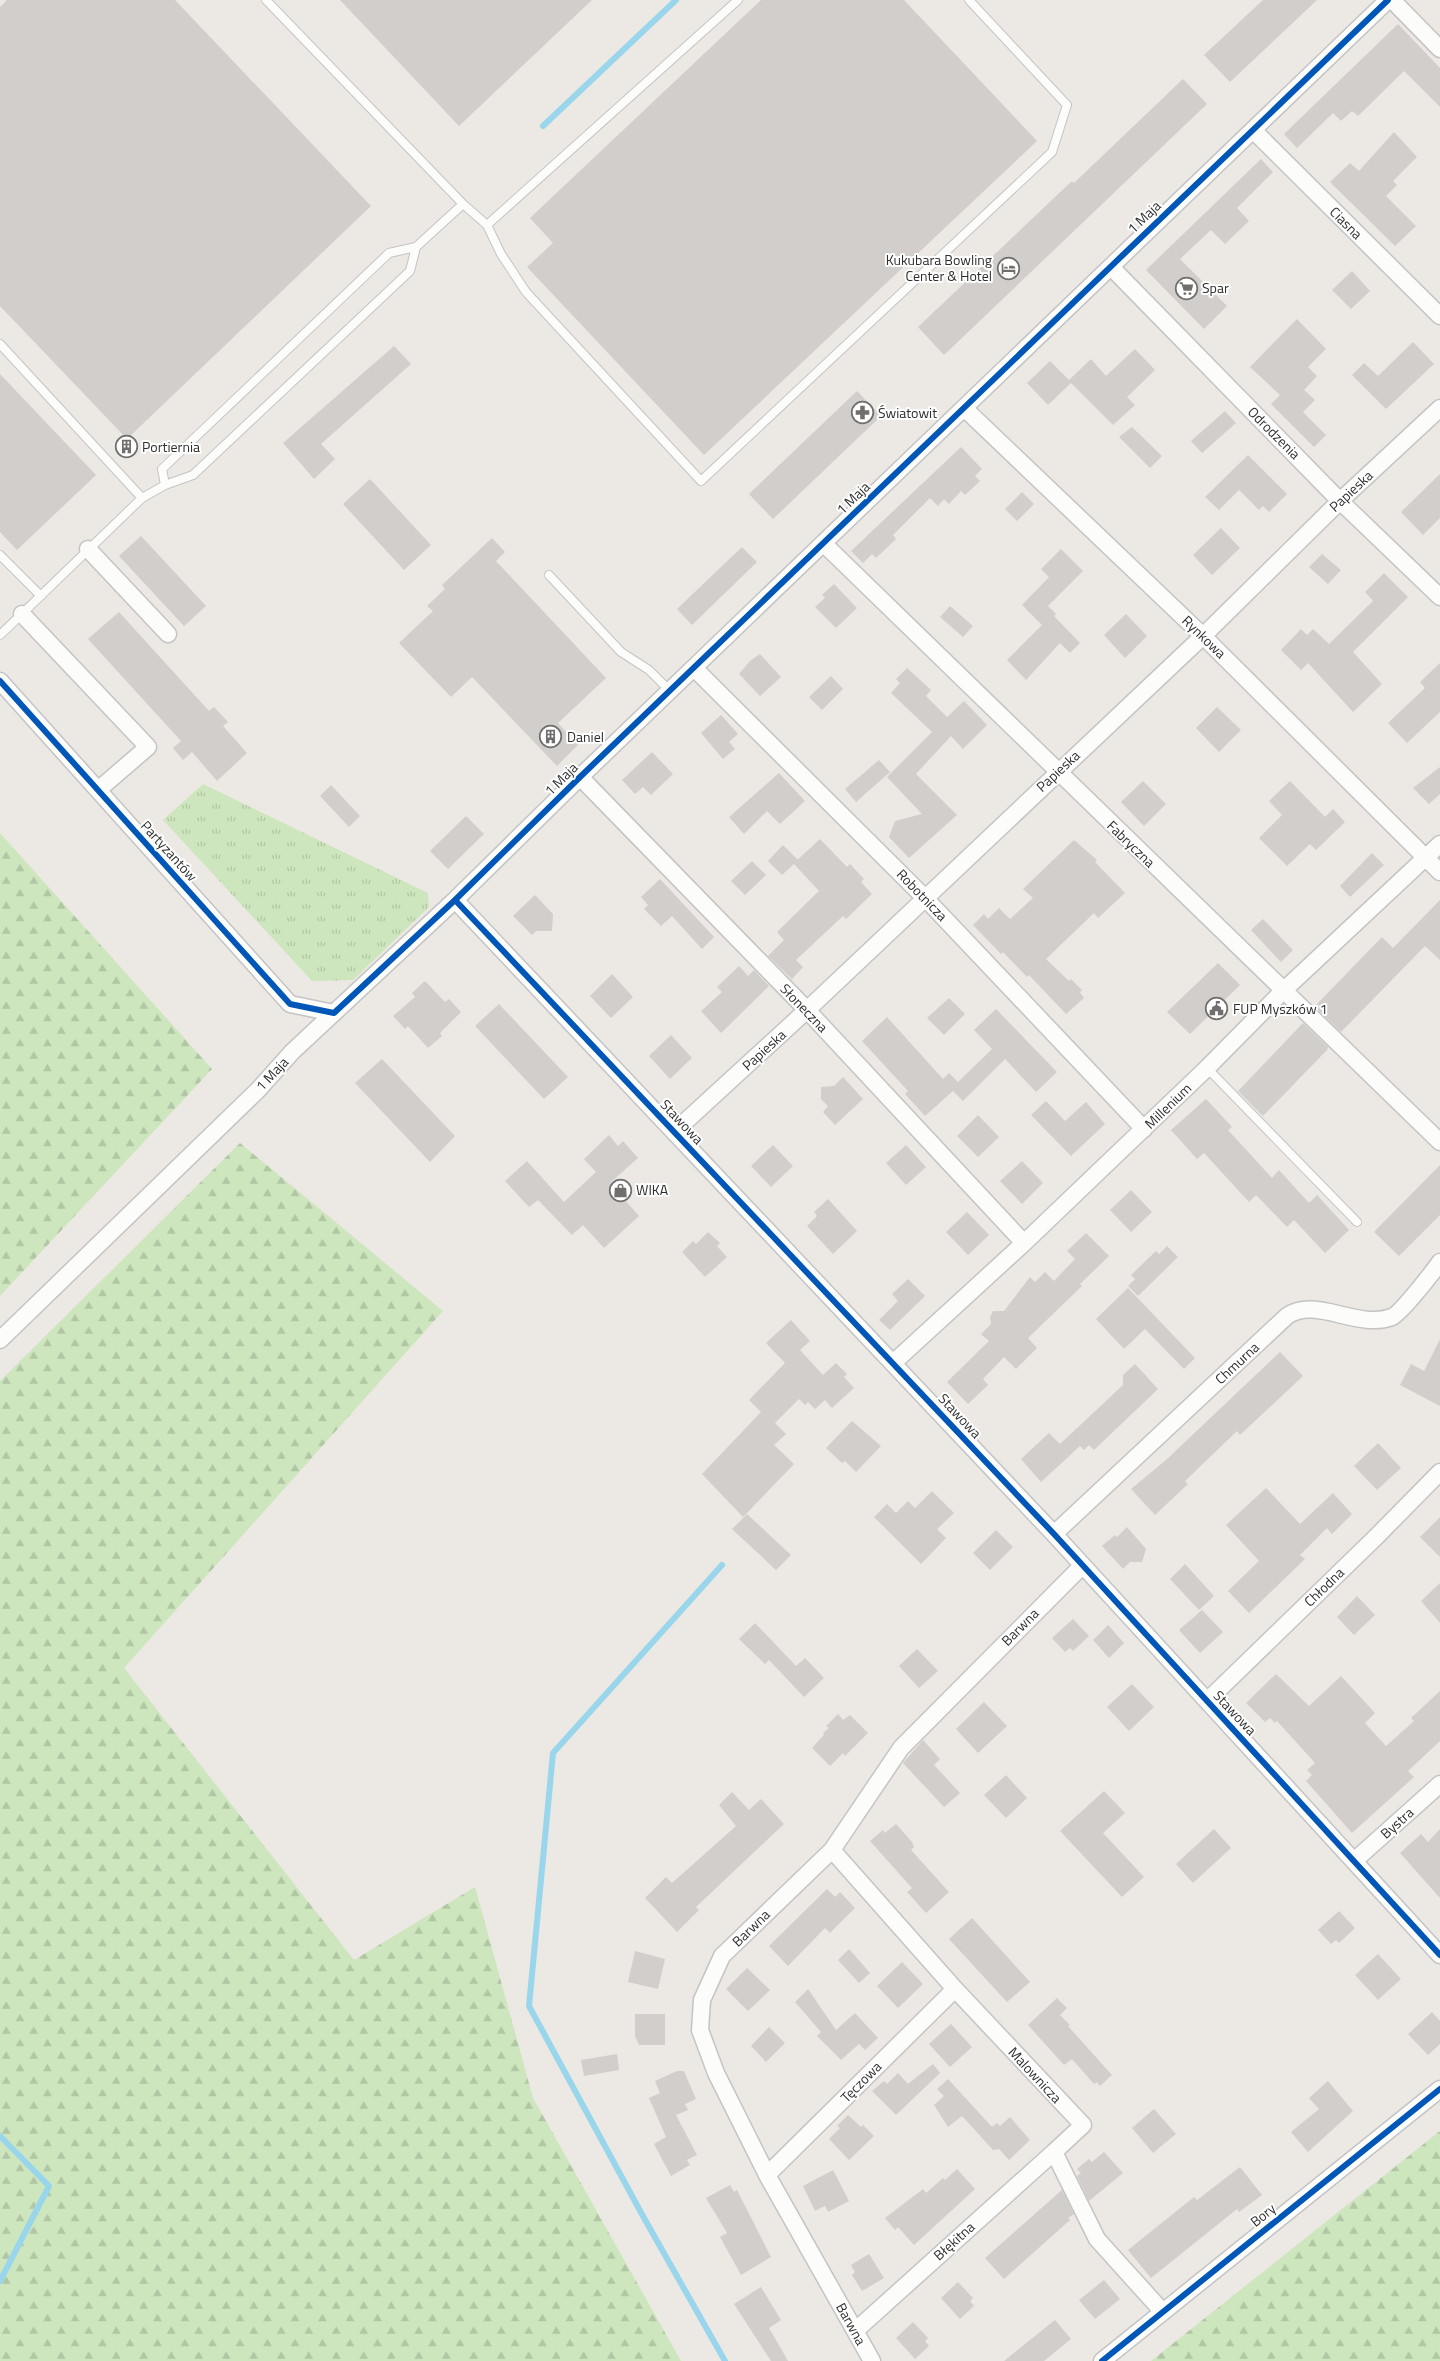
<svg xmlns="http://www.w3.org/2000/svg" width="1440" height="2361" font-family="'Titillium Web',sans-serif">
	<defs>
		<pattern id="forest-firs" width="22" height="20" patternUnits="userSpaceOnUse" patternTransform="scale(1.25)"><rect width="22" height="20" fill="#cee6be"/><path d="M5 1l3.5 6h-7zM16 11l3.5 6h-7z" fill="#b1c6a4"/></pattern>
		<pattern id="park-tufts" width="24" height="20" patternUnits="userSpaceOnUse" patternTransform="scale(1.25)"><rect width="24" height="20" fill="#cee6be"/><path d="M3 7l-1-3M5 7V3M7 7l1-3M15 17l-1-3M17 17v-4M19 17l1-3" fill="none" stroke="#b1c6a4"/></pattern>
	</defs>
	<rect width="100%" height="100%" fill="#ece8e4"/>
	<path fill="url(#forest-firs)" d="M0,833L212,1069L0,1296Z
		M240,1143L443,1311L124,1668L354,1960L475,1887L533,2098L681,2361H0V1381Z
		M1440,2131V2361H1151Z"/>
	<path fill="url(#park-tufts)" d="M203,784L428,893L429,907L353,980L312,981L163,820Z"/>
	<g fill="none" stroke-linecap="round" stroke-linejoin="round">
		<path stroke="#99d6ec" stroke-width="6" d="M543,126L676,0
			M722,1565L553,1753L529,2006L644,2218L725,2361
			M0,2136L49,2186L0,2281"/>
	</g>
	<path fill="#d1cecb" d="M7,0H175L371,206L127,439L0,306V7Z
		M340,0H592L459,126Z
		M761,0H904L1037,141L704,455L527,267L553,243L530,218Z
		M1263,0H1317L1230,82L1204,55Z
		M1398,24L1440,68V107L1404,71L1358,116L1352,111L1341,121L1333,113L1297,148L1284,134Z
		M1183,79L1207,104L944,355L918,327L1072,181L1074,183Z
		M1394,132L1417,157L1393,181L1397,185L1386,196L1416,226L1395,246L1330,182L1350,163L1359,171Z
		M1261,159L1273,172L1237,208L1249,221L1225,244L1211,230L1180,259L1227,306L1204,329L1146,270Z
		M1352,271L1370,291L1351,309L1332,290Z
		M1297,319L1326,349L1308,367L1317,376L1304,390L1315,400L1303,412L1326,435L1314,447L1271,404L1280,395L1250,367Z
		M1413,342L1434,364L1386,409L1352,375L1364,363L1378,376Z
		M394,346L411,364L321,444L335,459L314,479L283,443Z
		M1135,349L1155,370L1127,397L1135,405L1113,425L1071,383L1048,405L1027,383L1050,361L1069,380L1091,359L1106,376Z
		M0,374L96,475L17,550L0,532Z
		M857,391L881,416L773,519L749,494Z
		M1225,411L1236,423L1202,453L1191,441Z
		M1132,427L1162,456L1150,468L1119,437Z
		M961,447L982,469L975,476L980,481L965,495L961,491L949,504L944,499L938,506L930,498L893,535L896,539L876,558L872,554L863,563L851,551Z
		M1248,455L1287,494L1269,512L1263,506L1259,510L1239,490L1219,510L1205,497Z
		M1440,474V518L1423,535L1401,512Z
		M370,479L431,545L404,570L343,504Z
		M1022,492L1034,504L1017,521L1005,509Z
		M1221,528L1240,548L1212,575L1193,555Z
		M141,536L206,606L184,626L119,556Z
		M492,538L505,552L496,561L606,678L558,723L578,745L557,766L472,677L451,697L399,643L433,611L427,606L445,589L442,585Z
		M742,547L757,562L692,625L677,609Z
		M1061,549L1083,571L1048,606L1056,614L1054,616L1080,643L1070,653L1060,643L1026,680L1007,660L1042,625L1022,605L1049,577L1041,569Z
		M1322,554L1341,570L1328,584L1309,567Z
		M1384,573L1408,597L1353,652L1382,684L1353,712L1308,663L1301,670L1281,650L1301,629L1307,635L1313,629L1329,644L1373,601L1365,592Z
		M834,584L857,608L836,628L815,607L825,598L822,595Z
		M950,606L973,626L963,637L940,617Z
		M119,612L209,711L214,707L228,722L223,726L247,753L217,781L192,752L183,760L173,748L181,741L88,639Z
		M1126,614L1147,636L1125,658L1104,635Z
		M760,654L781,677L760,696L739,674L750,661Z
		M1440,663V712L1407,743L1388,723L1425,688L1420,682Z
		M907,668L931,690L926,696L947,717L964,701L987,725L963,749L951,736L916,774L957,815L909,858L889,837L895,821L922,814L887,777L932,732L891,693L900,683L896,679Z
		M831,676L843,689L822,710L809,697Z
		M1217,707L1241,730L1219,752L1196,728Z
		M721,715L738,734L729,742L735,749L723,759L701,733Z
		M652,752L673,774L651,795L643,787L635,794L622,780Z
		M879,760L890,772L856,802L845,789Z
		M1440,767V794L1429,804L1413,788Z
		M779,773L805,801L780,824L767,811L744,834L729,817Z
		M1143,781L1166,804L1144,826L1121,802Z
		M1290,781L1325,817L1333,809L1345,822L1316,850L1310,844L1287,866L1259,838L1282,815L1269,801Z
		M331,785L360,816L349,827L320,796Z
		M466,816L484,834L448,869L430,851Z
		M820,839L847,867L850,864L864,879L861,882L872,894L846,919L843,916L796,960L803,967L792,979L768,956L784,940L777,932L819,891L794,864L782,875L768,861L783,845L798,860L794,863Z
		M1074,840L1097,860L1095,862L1125,893L1098,918L1094,913L1046,959L1069,981L1071,979L1082,990L1080,993L1084,998L1066,1014L1029,975L1027,977L1003,952L1001,954L973,925L984,914L988,919L999,908L1010,919L1033,898L1023,889Z
		M1372,853L1384,865L1350,897L1340,886Z
		M752,861L766,875L745,895L731,881Z
		M660,879L714,937L702,949L672,916L661,926L644,909L648,905L641,897Z
		M535,895L553,914L552,931H536L532,935L513,916Z
		M1440,900V960L1425,946L1341,1032L1317,1009L1319,1006L1317,1004L1382,937L1393,948Z
		M1263,919L1293,950L1281,962L1251,930Z
		M1218,963L1240,985L1190,1034L1167,1012Z
		M739,966L748,976L754,970L769,986L721,1033L701,1011L722,992L717,987Z
		M612,974L633,997L611,1018L590,996Z
		M425,981L445,1002L449,999L461,1012L440,1033L442,1036L428,1048L408,1026L405,1029L393,1016L415,997L412,993Z
		M949,998L965,1014L944,1035L927,1018Z
		M499,1004L568,1077L544,1099L475,1026Z
		M996,1009L1057,1072L1036,1092L1005,1059L963,1101L953,1091L925,1116L905,1094L908,1091L862,1041L887,1017L943,1079L949,1073L958,1082L992,1049L974,1030Z
		M1303,1023L1328,1047L1327,1050L1263,1116L1238,1091Z
		M671,1035L692,1058L670,1079L649,1056Z
		M382,1059L455,1136L430,1162L355,1083Z
		M843,1077L863,1099L835,1125L823,1112L828,1106L821,1099V1087L834,1086Z
		M1206,1099L1232,1127L1228,1130L1272,1178L1279,1170L1309,1203L1317,1195L1349,1230L1325,1253L1294,1220L1287,1227L1256,1195L1249,1202L1204,1153L1197,1159L1171,1130Z
		M1046,1101L1065,1121L1086,1102L1105,1124L1071,1156L1031,1115Z
		M978,1115L999,1137L978,1157L957,1136Z
		M609,1135L618,1146L623,1141L638,1158L610,1183L639,1216L604,1248L583,1225L572,1235L538,1200L529,1207L505,1181L527,1161L564,1202L596,1172L584,1159Z
		M773,1145L793,1166L771,1187L751,1166Z
		M906,1145L926,1167L906,1185L886,1163Z
		M1022,1161L1043,1183L1022,1204L1000,1181Z
		M1440,1165V1215L1399,1256L1374,1232Z
		M1131,1190L1152,1212L1131,1232L1110,1210Z
		M828,1199L857,1231L833,1254L807,1226L817,1216L814,1212Z
		M967,1212L989,1235L968,1255L946,1232Z
		M708,1232L720,1243L717,1246L727,1257L705,1277L682,1252L693,1241L696,1244Z
		M1086,1233L1109,1256L1080,1284L1082,1286L1028,1338L1037,1348L1016,1369L1004,1357L983,1379L988,1385L968,1404L947,1382L989,1341L981,1334L991,1324L990,1317L993,1311H1004L1030,1277L1035,1282L1045,1272L1054,1281L1075,1259L1067,1251Z
		M1167,1246L1178,1257L1138,1296L1128,1286L1135,1279L1131,1275L1156,1251L1159,1254Z
		M908,1279L925,1296L890,1330L879,1320L898,1301L892,1294Z
		M1128,1288L1195,1358L1184,1369L1145,1329L1124,1349L1096,1319Z
		M791,1320L810,1341L800,1350L823,1375L836,1363L847,1374L844,1377L854,1388L832,1408L825,1400L815,1409L808,1402L805,1405L799,1399L775,1423L786,1434L774,1445L794,1464L743,1517L702,1474L761,1412L749,1400L785,1363L766,1343Z
		M1440,1339V1406L1400,1385L1411,1364L1424,1371Z
		M1280,1352L1303,1376L1240,1435L1237,1431L1185,1481L1188,1484L1155,1515L1131,1489L1166,1460Z
		M1135,1364L1158,1389L1094,1450L1089,1445L1084,1450L1080,1446L1041,1482L1021,1459L1049,1433L1060,1444L1123,1385V1375Z
		M852,1421L881,1446L856,1472L845,1461L842,1463L826,1448Z
		M1378,1443L1401,1468L1377,1490L1354,1466Z
		M1266,1488L1300,1524L1333,1493L1352,1514L1332,1534L1327,1528L1300,1555L1305,1559L1249,1613L1228,1591L1259,1561L1226,1525Z
		M932,1491L954,1513L937,1529L946,1538L921,1564L874,1517L887,1504L896,1513L908,1501L915,1508Z
		M747,1514L791,1555L776,1570L732,1529Z
		M1440,1517V1557L1420,1537Z
		M1127,1527L1146,1549L1142,1562H1130L1123,1569L1102,1546L1115,1535L1117,1537Z
		M996,1530L1013,1547L990,1570L973,1553Z
		M1185,1564L1214,1596L1199,1610L1170,1579Z
		M1440,1583V1623L1421,1601Z
		M1357,1596L1375,1615L1354,1635L1337,1617Z
		M1202,1610L1223,1632L1200,1653L1179,1630Z
		M1073,1619L1089,1636L1073,1651L1070,1648L1065,1652L1052,1638Z
		M755,1623L796,1666L805,1658L824,1678L804,1697L769,1660L765,1664L739,1639Z
		M1108,1625L1124,1643L1109,1658L1093,1640Z
		M917,1649L938,1671L919,1688L899,1666Z
		M1276,1674L1309,1706L1341,1676L1375,1713L1365,1723L1386,1746L1414,1721L1411,1718L1440,1691V1741L1408,1771L1414,1777L1352,1833L1306,1781L1312,1775L1307,1770L1315,1763L1277,1721L1275,1723L1270,1718L1265,1722L1246,1703Z
		M1132,1684L1154,1707L1129,1731L1107,1707Z
		M984,1702L1007,1726L978,1753L956,1729Z
		M838,1714L843,1720L850,1715L868,1733L845,1756L843,1753L830,1766L812,1748L824,1735L823,1733L829,1728L826,1726Z
		M923,1740L940,1759L934,1765L960,1793L944,1807L903,1763Z
		M1006,1775L1027,1798L1006,1818L984,1795Z
		M1104,1791L1125,1813L1103,1833L1144,1877L1122,1897L1060,1831Z
		M732,1792L749,1810L761,1799L784,1824L696,1907L699,1910L677,1932L645,1898L666,1877L672,1883L736,1826L719,1805Z
		M896,1824L912,1842L914,1847L911,1850L949,1892L926,1913L907,1892L912,1888L870,1841L883,1830L885,1833Z
		M1214,1829L1231,1848L1193,1883L1176,1864Z
		M1440,1829V1898L1400,1853L1421,1834L1428,1842Z
		M827,1889L835,1897L840,1892L855,1908L830,1933L825,1928L788,1966L769,1946Z
		M1339,1911L1355,1928L1339,1943L1336,1940L1331,1944L1318,1930Z
		M972,1918L1030,1982L1007,2002L949,1939Z
		M849,1949L870,1973L859,1983L838,1960Z
		M635,1951L665,1959L658,1989L628,1982Z
		M1378,1954L1401,1979L1378,2000L1355,1975Z
		M902,1962L923,1984L898,2008L877,1986Z
		M747,1968L770,1990L748,2011L726,1989Z
		M808,1989L836,2030L855,2013L878,2038L865,2050L859,2044L841,2060L817,2036L821,2032L795,2002Z
		M1057,1998L1067,2008L1060,2015L1070,2025L1068,2026L1112,2075L1100,2086L1097,2082L1094,2084L1072,2059L1064,2065L1028,2025Z
		M1432,2012L1440,2021V2044L1428,2055L1408,2034Z
		M635,2014H665V2045H639L635,2036Z
		M951,2024L972,2047L950,2067L929,2044Z
		M769,2027L785,2043L766,2062L751,2046Z
		M617,2054L619,2070L584,2076L581,2060Z
		M933,2064L940,2073L896,2115L872,2091L884,2081L887,2084L898,2073L908,2084Z
		M677,2071H684L696,2099L685,2104L688,2110L676,2115L697,2155L687,2160L690,2165L671,2176L654,2144L666,2137L649,2098L660,2093L655,2081Z
		M948,2079L992,2127L997,2123L1000,2126L1010,2117L1030,2140L1009,2160L999,2149L993,2150L962,2116L948,2127L934,2105L944,2096L937,2089Z
		M1328,2081L1353,2111L1308,2152L1291,2132L1319,2109L1309,2098Z
		M1154,2109L1176,2134L1153,2153L1132,2128Z
		M848,2115L861,2127L863,2125L874,2136L849,2160L829,2139L840,2128L837,2126Z
		M1104,2152L1123,2173L1089,2201L1077,2176L1081,2173L1077,2169L1089,2159L1092,2162Z
		M1240,2167L1262,2195L1239,2212L1237,2209L1151,2278L1128,2250L1194,2197L1197,2200Z
		M957,2169L975,2189L914,2245L898,2227L895,2230L885,2218L923,2189L926,2193L943,2178L945,2180Z
		M833,2170L849,2201L828,2212L825,2206L815,2211L803,2186Z
		M730,2185L734,2192L737,2190L771,2257L741,2275L720,2237L727,2233L706,2198Z
		M1062,2190L1074,2214L1068,2218L1070,2220L1004,2279L985,2258Z
		M869,2254L884,2278L862,2291L852,2275L855,2272L851,2265Z
		M1104,2280L1120,2299L1095,2319L1079,2300Z
		M958,2282L973,2298L970,2301L974,2306L960,2319L941,2298Z
		M761,2287L781,2320L769,2328L788,2361H771L734,2304Z
		M1055,2320L1071,2339L1044,2361H1004Z
		M913,2322L928,2338L925,2341L929,2346L915,2359L896,2338Z"/>
	<g fill="none" stroke-linecap="round" stroke-linejoin="round">
		<defs>
			<path id="service" d="M463,204L487,225L738,0
				M487,225L501,254L526,292L701,481L1052,152L1067,105L969,0
				M0,344L142,498
				M165,485L162,469L389,253L416,247L463,204L266,0
				M0,555L41,596
				M549,575L621,652L649,670L670,691
				M0,635L142,498L165,485L193,475L410,271L416,247
				M1207,1068L1357,1222"/>
			<path id="minor" d="M1392,0L1440,49
				M1253,130L1440,316
				M1111,267L1340,501L1440,597
				M964,408L1203,636L1440,872
				M823,543L1440,1142
				M88,549L168,634
				M22,614L148,747L98,790
				M694,668L925,898L1144,1129
				M0,681L290,1004L334,1013
				M580,777L807,1010L1024,1243
				M455,900L1054,1534L1440,1955
				M674,1132L807,1010L1203,636L1340,501L1440,408
				M0,1340L258,1090L292,1052L455,900L580,777L1388,0
				M893,1363L1024,1243L1207,1068L1283,991L1440,844
				M1054,1534L1287,1316C1316,1296 1357,1330 1392,1317C1401,1313 1433,1272 1440,1262
				M1207,1701L1376,1537L1440,1472
				M832,1850L955,1989L1083,2125L1054,2152L1097,2239L1162,2311
				M1354,1861L1440,1784
				M767,2175L955,1989
				M855,2331L1054,2152
				M872,2361L767,2175L716,2073L700,2030L702,2000L722,1956L832,1850L901,1748L1082,1566
				M1102,2361L1440,2089"/>
		</defs>
		<use href="#service" stroke="#c5c4c5" stroke-width="10"/>
		<use href="#minor" stroke="#c5c4c5" stroke-width="19"/>
		<use href="#service" stroke="#fcfcfb" stroke-width="8"/>
		<use href="#minor" stroke="#fcfcfb" stroke-width="16"/>
		<defs>
			<path id="cycleway" d="M0,681L290,1004L334,1013L455,900L580,777L1388,0
				M455,900L1054,1534L1440,1955
				M1102,2361L1440,2089"/>
		</defs>
		<use href="#cycleway" stroke="#fff" stroke-width="9"/>
		<use href="#cycleway" stroke="#0057b8" stroke-width="6"/>
	</g>
	<defs>
		<symbol id="hotel-ring" viewBox="-11 -11 22 22"><circle r="9.5" fill="#fff" stroke="#706f6e" stroke-width="1.5"/><path d="M-6-4.5h1.5V1H6V5H4.5V3h-9V5H-6ZM-4 0a1.8 1.8 0 1 1 3.6 0ZM.5 0V-2.5h3Q6-2.5 6 0Z" fill="#706f6e"/></symbol>
		<symbol id="supermarket-ring" viewBox="-11 -11 22 22"><circle r="9.5" fill="#fff" stroke="#706f6e" stroke-width="1.5"/><path d="M-6-5.5h2.5l.6 2H6L4.5 2H-2.5L-4.4-4H-6ZM-1.5 3.2a1.3 1.3 0 1 0 .1 0ZM3 3.2a1.3 1.3 0 1 0 .1 0Z" fill="#706f6e"/></symbol>
		<symbol id="pharmacy-ring" viewBox="-11 -11 22 22"><circle r="9.5" fill="#fff" stroke="#706f6e" stroke-width="1.5"/><path d="M-2-6h4v4h4v4h-4v4h-4v-4h-4v-4h4Z" fill="#706f6e"/></symbol>
		<symbol id="building-ring" viewBox="-11 -11 22 22"><circle r="9.5" fill="#fff" stroke="#706f6e" stroke-width="1.5"/><path d="M-4-6H4V6H1V3H-1V6H-4ZM-2.5-4.3h1.7v1.8h-1.7ZM.8-4.3h1.7v1.8H.8ZM-2.5-1h1.7V.8h-1.7ZM.8-1h1.7V.8H.8Z" fill="#706f6e"/></symbol>
		<symbol id="civic-ring" viewBox="-11 -11 22 22"><circle r="9.5" fill="#fff" stroke="#706f6e" stroke-width="1.5"/><path d="M-.6-6.5H3V-4.5H.6V-3L4-1V1h2V6H-6V1h2V-1L-.6-3ZM-1.2 2.5V6h2.4V2.5Z" fill="#706f6e"/></symbol>
		<symbol id="shop-ring" viewBox="-11 -11 22 22"><circle r="9.5" fill="#fff" stroke="#706f6e" stroke-width="1.5"/><path d="M-5-2.5h2.3a2.7 3.5 0 0 1 5.4 0H5L5.5 6h-11ZM-1.5-2.5h3a1.5 2.3 0 0 0-3 0Z" fill="#706f6e"/></symbol>
	</defs>
	<g fill-rule="evenodd">
		<use href="#hotel-ring" x="996" y="256" width="25" height="25"/>
		<use href="#supermarket-ring" x="1174" y="276" width="25" height="25"/>
		<use href="#pharmacy-ring" x="850" y="400" width="25" height="25"/>
		<use href="#building-ring" x="114" y="434" width="25" height="25"/>
		<use href="#building-ring" x="538" y="724" width="25" height="25"/>
		<use href="#civic-ring" x="1204" y="996" width="25" height="25"/>
		<use href="#shop-ring" x="608" y="1178" width="25" height="25"/>
	</g>
	<g text-anchor="middle" stroke-width="4" stroke-linejoin="round" paint-order="stroke">
		<g font-size="14" fill="#2e2e2e" stroke="#fff">
			<text transform="translate(1144 217) rotate(-44)" y="5">1 Maja</text>
			<text transform="translate(1346 223) rotate(45)" y="5">Ciasna</text>
			<text transform="translate(1274 433) rotate(45)" y="5">Odrodzenia</text>
			<text transform="translate(1351 491) rotate(-43)" y="5">Papieska</text>
			<text transform="translate(853 498) rotate(-44)" y="5">1 Maja</text>
			<text transform="translate(1204 637) rotate(44)" y="5">Rynkowa</text>
			<text transform="translate(1058 771) rotate(-43)" y="5">Papieska</text>
			<text transform="translate(561 779) rotate(-45)" y="5">1 Maja</text>
			<text transform="translate(1131 844) rotate(44)" y="5">Fabryczna</text>
			<text transform="translate(169 851) rotate(48)" y="5">Partyzantów</text>
			<text transform="translate(922 895) rotate(46)" y="5">Robotnicza</text>
			<text transform="translate(804 1008) rotate(46)" y="5">Słoneczna</text>
			<text transform="translate(764 1050) rotate(-42)" y="5">Papieska</text>
			<text transform="translate(272 1074) rotate(-47)" y="5">1 Maja</text>
			<text transform="translate(1168 1106) rotate(-44)" y="5">Millenium</text>
			<text transform="translate(682 1122) rotate(47)" y="5">Stawowa</text>
			<text transform="translate(1237 1363) rotate(-43)" y="5">Chmurna</text>
			<text transform="translate(960 1416) rotate(47)" y="5">Stawowa</text>
			<text transform="translate(1324 1587) rotate(-44)" y="5">Chłodna</text>
			<text transform="translate(1020 1627) rotate(-45)" y="5">Barwna</text>
			<text transform="translate(1235 1713) rotate(47)" y="5">Stawowa</text>
			<text transform="translate(1397 1823) rotate(-42)" y="5">Bystra</text>
			<text transform="translate(751 1928) rotate(-44)" y="5">Barwna</text>
			<text transform="translate(1035 2075) rotate(47)" y="5">Malownicza</text>
			<text transform="translate(861 2082) rotate(-45)" y="5">Tęczowa</text>
			<text transform="translate(1263 2215) rotate(-39)" y="5">Bory</text>
			<text transform="translate(954 2241) rotate(-42)" y="5">Błękitna</text>
			<text transform="translate(851 2324) rotate(61)" y="5">Barwna</text>
		</g>
		<g font-size="14" fill="#2e2e2e" stroke="#fff" text-anchor="start">
			<text x="992" y="265" text-anchor="end">Kukubara Bowling<tspan x="992" dy="16">Center &amp; Hotel</tspan></text>
			<text x="1202" y="293">Spar</text>
			<text x="878" y="418">Światowit</text>
			<text x="142" y="452">Portiernia</text>
			<text x="567" y="742">Daniel</text>
			<text x="1233" y="1014">FUP Myszków 1</text>
			<text x="636" y="1195">WIKA</text>
		</g>
	</g>
</svg>
